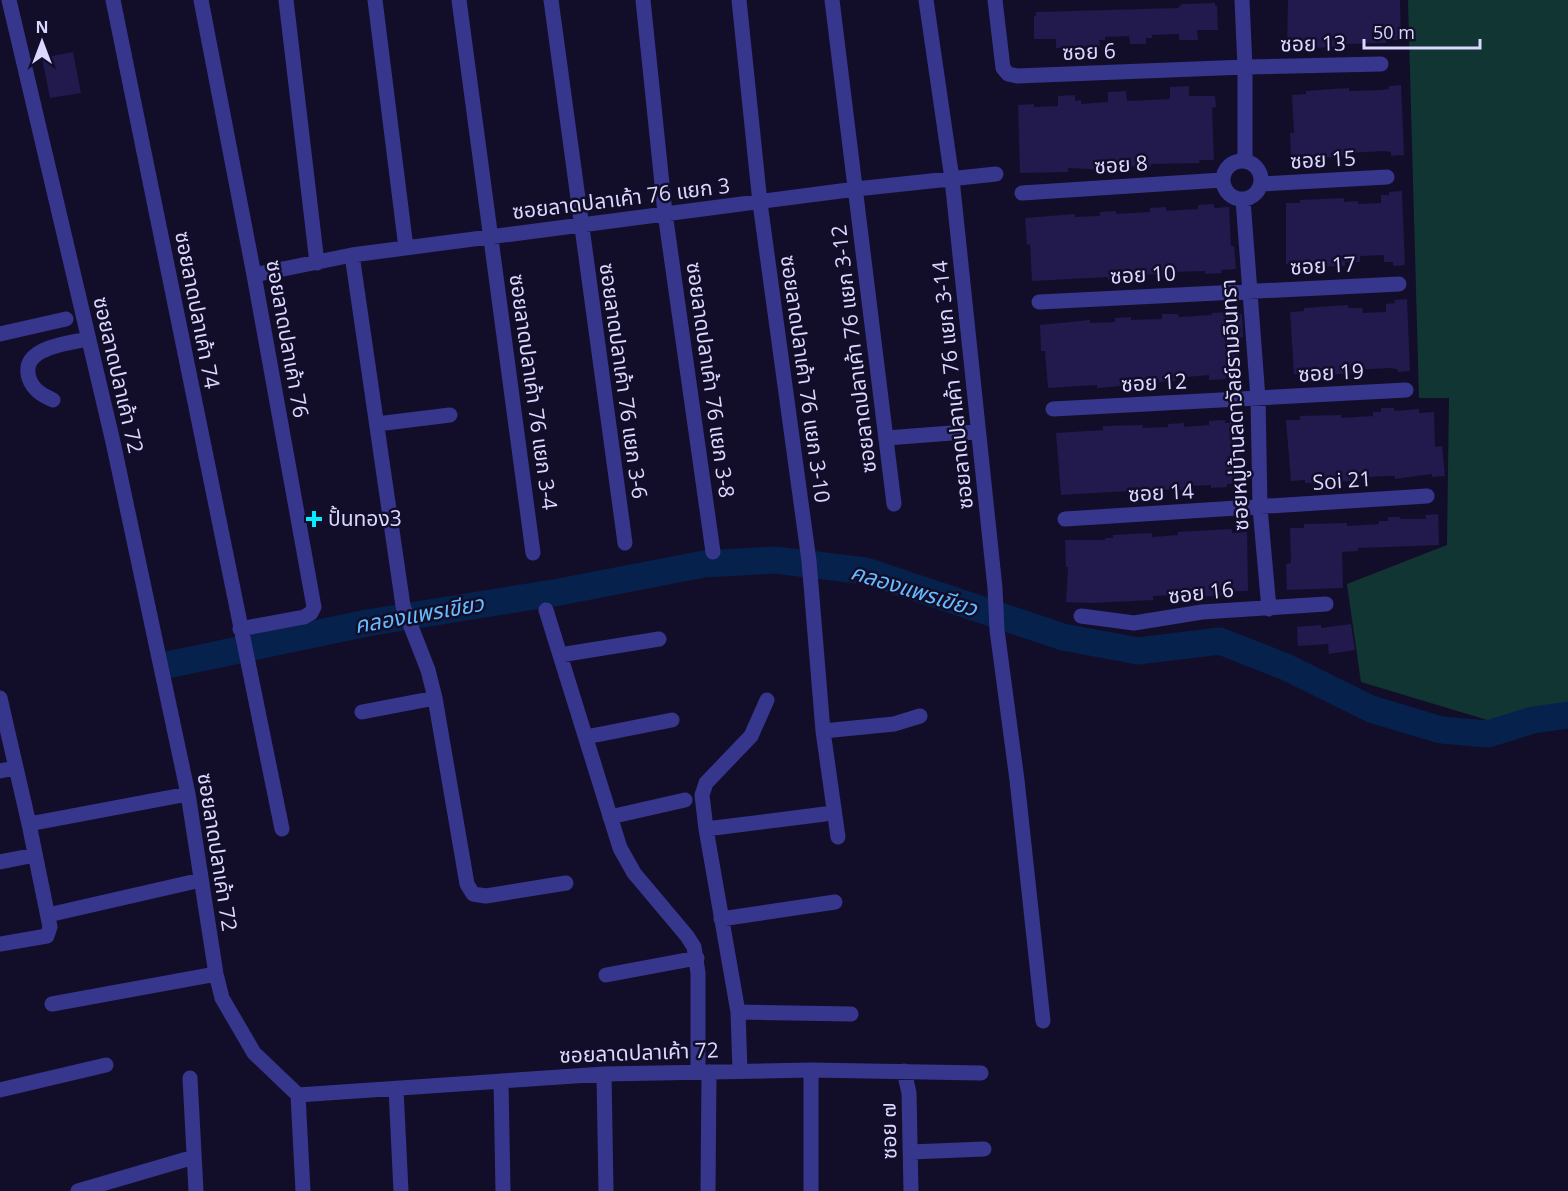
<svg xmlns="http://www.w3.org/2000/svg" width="1568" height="1191" font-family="'Open Sans','Noto Sans Thai',sans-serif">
	<rect width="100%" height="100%" fill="#120e2a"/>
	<path fill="#113533" d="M1408,0H1568V703L1494,722L1361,682L1347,584L1447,545L1449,398H1419Z"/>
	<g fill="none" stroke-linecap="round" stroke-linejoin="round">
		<path stroke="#06214c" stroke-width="27" d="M172,664L367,623L559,592L704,564L775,560L866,571L1063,637L1138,651L1220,641L1286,667L1371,709L1441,730L1488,734L1533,720L1568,715"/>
	</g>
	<path fill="#22194d" d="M1288,0H1400L1401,40H1386V43L1346,44V47L1302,48V44L1287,45Z
		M1215,3V6H1217L1218,30H1197L1198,40H1179V34L1152,35V38H1146V44H1130L1129,36L1105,37V40H1099L1100,46L1056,48V39H1034V16H1036V12L1178,8L1182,4Z
		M73,52L81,93L50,98L42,58Z
		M1401,85L1404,155L1391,156V152L1383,151L1350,153L1351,156L1321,158L1305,159V156H1291L1290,133H1294L1292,95L1306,94V91L1333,89L1349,88V91L1380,90L1389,89V86Z
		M1189,86V96H1215L1216,107L1212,108L1214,160H1199L1200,163L1151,164V167L1108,166L1109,170L1068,168V172L1020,173L1018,105L1034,104V107L1058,106V96L1075,95V101L1081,100V104L1108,102V92L1126,91L1127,101L1170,99V87Z
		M1402,191L1405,265L1393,266V262H1384V255L1360,256V262H1345V266L1300,267V264H1286V203H1300V200L1344,198V202L1358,201V204L1381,203V195H1389V192Z
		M1214,204V208L1229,207L1231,246H1234L1236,269L1221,270L1222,273L1205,274V271L1173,272V276L1157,277V274L1124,276V279L1108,280V277L1032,281L1030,244L1027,245L1025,218L1075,214V217L1100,216V212L1116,211V214L1150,212V208L1166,207V211L1198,209V205Z
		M1407,299L1410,371L1398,372L1397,369L1389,368L1353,370L1354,373L1325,375V376L1308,377V374H1294L1290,312L1304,311V308L1348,305V308H1362L1363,313L1386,312V304L1395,303L1394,300Z
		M1228,312V315L1242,314L1243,337L1239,338L1237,341L1240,375L1226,376V379L1209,380V375L1175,378L1176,381L1159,382V379L1136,381V384L1110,387L1097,388V385L1048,388L1045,351H1041L1040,325L1090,320V323L1115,322V318L1131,317V320L1162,319V314H1178L1179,317L1212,315L1211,313Z
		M1381,408H1394V411L1419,409V413L1434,412L1435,447L1442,446L1445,476L1432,477V474L1395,479V476H1386L1350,478V481L1305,483V480L1291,481L1286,420H1300V416L1341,415V418L1373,416V412H1381Z
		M1225,420V423H1240L1241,483L1227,484V487L1211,488V485L1188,486V490L1145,489V492L1128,493V491L1061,495L1056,433L1103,430V426L1142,425L1143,428L1168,427V424L1184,423V427L1209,425V421Z
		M1438,514L1439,545L1358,548V551L1342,552L1343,588L1287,590L1286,564L1291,563L1290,528H1304V524L1347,523V526L1379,524V521H1388V517H1400V519H1426L1425,515Z
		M1232,529V533L1247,532L1248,591H1234V595L1179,598V595L1153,596V600L1092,603L1066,602L1068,567H1066L1065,540H1105V538H1113V535L1152,533V537L1178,535V532Z
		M1351,624L1355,650L1329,654L1328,644L1298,646L1297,627L1321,625V628Z"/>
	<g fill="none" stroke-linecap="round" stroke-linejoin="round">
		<path stroke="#37368d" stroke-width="15" d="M9,0L113,442L188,794L216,974L222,998L254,1053L298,1095L604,1074L811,1070L981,1073
			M113,0L282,829
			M201,0L254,275L314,607L311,613L304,617L240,629
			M286,0L317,263
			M375,0L406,248
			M459,0L533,553
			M551,0L625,543
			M643,0L665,213L713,552
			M739,0L760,203L809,561L823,731L838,837
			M832,0L894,504
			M926,0L952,179L995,588L997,630L1017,780L1043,1021
			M995,0L1003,68L1008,74L1017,76L1245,67L1381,64
			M1242,0L1245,67V161
			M1223 180a19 19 0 1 1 38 0a19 19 0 1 1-38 0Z
			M1261,184L1387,177
			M1022,193L1222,180
			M1243,200L1258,398L1260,508L1269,609
			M352,255L401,592L403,606L428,670L435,698L467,884L473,894L486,896L566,883
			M254,275L352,255L856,189L996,174
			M1039,302L1399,284
			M0,334L66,319
			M53,400C42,395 33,390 29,378C20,347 67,344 88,339
			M1053,409L1406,390
			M377,424L450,415
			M886,438L978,431
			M1065,519L1427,496
			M546,610L620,848L634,873L687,936L694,947L698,973V1072
			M1081,616L1134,623L1202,612L1326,604
			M560,655L659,639
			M0,698L29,824L50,927L47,936L0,944
			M362,712L435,698
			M823,731L894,724L920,716
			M586,737L672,720
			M0,771L16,768
			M610,817L685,800
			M29,824L188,794
			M706,829L825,814
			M0,862L35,855
			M48,915L201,880
			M721,919L835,902
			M606,975L697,958
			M52,1004L216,974
			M738,1012L851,1014
			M740,1071L738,1012L706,829L702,795L706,783L751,736L767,700
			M904,1071L909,1093L911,1191
			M604,1074L606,1191
			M190,1078L196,1191
			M501,1081L503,1191
			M396,1089L401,1191
			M0,1090L106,1065
			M298,1095L303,1191
			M911,1152L984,1149
			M78,1191L194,1157
			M708,1191L709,1072
			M811,1191V1070"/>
	</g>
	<path fill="#04ecff" stroke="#120e2a" stroke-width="2" d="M311 510h6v6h6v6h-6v6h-6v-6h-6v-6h6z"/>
	<g text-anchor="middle" stroke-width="5" stroke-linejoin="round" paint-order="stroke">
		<g font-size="21" fill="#dbd8ff" stroke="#120e2a">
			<text transform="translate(1313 44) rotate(-1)" y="7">ซอย 13</text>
			<text transform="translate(1089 52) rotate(-2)" y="7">ซอย 6</text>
			<text transform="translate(1323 160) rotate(-3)" y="7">ซอย 15</text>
			<text transform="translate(1121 165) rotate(-4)" y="7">ซอย 8</text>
			<text transform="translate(621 199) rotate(-7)" y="7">ซอยลาดปลาเค้า 76 แยก 3</text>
			<text transform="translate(1323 266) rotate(-3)" y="7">ซอย 17</text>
			<text transform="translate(1143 275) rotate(-3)" y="7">ซอย 10</text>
			<text transform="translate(197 310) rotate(79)" y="7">ซอยลาดปลาเค้า 74</text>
			<text transform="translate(287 339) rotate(80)" y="7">ซอยลาดปลาเค้า 76</text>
			<text transform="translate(854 349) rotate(-97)" y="7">ซอยลาดปลาเค้า 76 แยก 3-12</text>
			<text transform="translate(1331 373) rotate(-3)" y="7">ซอย 19</text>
			<text transform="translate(118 375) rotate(77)" y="7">ซอยลาดปลาเค้า 72</text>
			<text transform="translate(805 379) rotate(82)" y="7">ซอยลาดปลาเค้า 76 แยก 3-10</text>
			<text transform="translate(710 380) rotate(82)" y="7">ซอยลาดปลาเค้า 76 แยก 3-8</text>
			<text transform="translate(623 381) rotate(82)" y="7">ซอยลาดปลาเค้า 76 แยก 3-6</text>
			<text transform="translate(1154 383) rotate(-3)" y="7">ซอย 12</text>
			<text transform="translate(953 385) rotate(-96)" y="7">ซอยลาดปลาเค้า 76 แยก 3-14</text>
			<text transform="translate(533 392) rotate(82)" y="7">ซอยลาดปลาเค้า 76 แยก 3-4</text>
			<text transform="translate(1235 405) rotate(-93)" y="7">ซอยหมู่บ้านลดาวัลย์รามอินทรา</text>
			<text transform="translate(1342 481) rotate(-4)" y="7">Soi 21</text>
			<text transform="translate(1161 493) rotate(-3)" y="7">ซอย 14</text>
			<text transform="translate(1201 593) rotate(-6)" y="7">ซอย 16</text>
			<text transform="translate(217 852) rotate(81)" y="7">ซอยลาดปลาเค้า 72</text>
			<text transform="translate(639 1053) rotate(-2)" y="7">ซอยลาดปลาเค้า 72</text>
			<text transform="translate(889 1131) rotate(-91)" y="7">ซอย ๗</text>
		</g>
		<g font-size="21" fill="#dbd8ff" stroke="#120e2a" text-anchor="start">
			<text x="328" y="526">ปั้นทอง3</text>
		</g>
		<g font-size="22" font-style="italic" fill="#66bcff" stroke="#120e2a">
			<text transform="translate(914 590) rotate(17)" y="8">คลองแพรเขียว</text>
			<text transform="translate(419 614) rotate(-10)" y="8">คลองแพรเขียว</text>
		</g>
	</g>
	<g transform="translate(42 42)" stroke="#120e2a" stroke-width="4.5" paint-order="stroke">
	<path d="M0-4.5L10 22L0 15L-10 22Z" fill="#dbd8ff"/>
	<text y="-9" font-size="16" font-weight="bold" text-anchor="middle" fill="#dbd8ff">N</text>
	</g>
	<path d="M1364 39v9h116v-9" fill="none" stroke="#dbd8ff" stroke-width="3"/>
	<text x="1373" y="39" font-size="18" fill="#dbd8ff" stroke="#120e2a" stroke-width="4.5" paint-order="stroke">50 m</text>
</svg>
